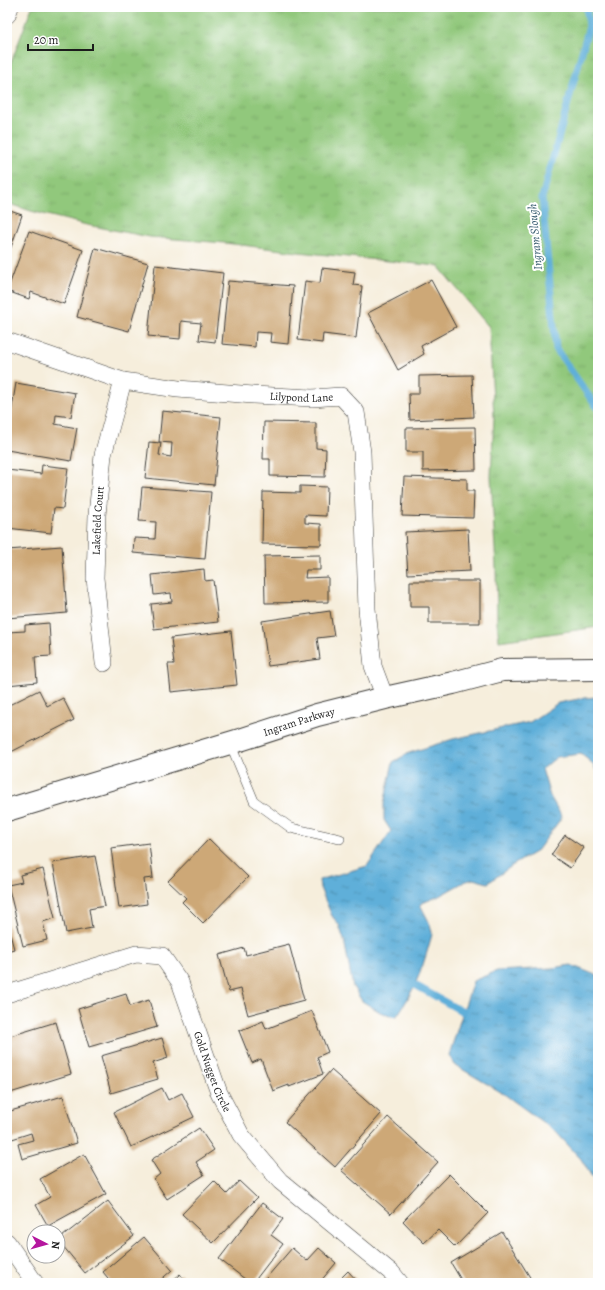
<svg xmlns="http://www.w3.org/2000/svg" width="605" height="1290" font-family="Alegreya,serif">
	<defs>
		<pattern id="grass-tufts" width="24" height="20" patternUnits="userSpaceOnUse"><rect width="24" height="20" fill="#91c87b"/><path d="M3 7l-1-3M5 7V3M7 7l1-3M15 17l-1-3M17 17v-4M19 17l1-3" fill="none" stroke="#7cab6a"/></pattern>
		<pattern id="water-ripples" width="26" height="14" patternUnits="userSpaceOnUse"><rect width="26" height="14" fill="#5eafd9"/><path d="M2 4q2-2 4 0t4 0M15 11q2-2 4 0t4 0" fill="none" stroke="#4d8eaf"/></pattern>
	</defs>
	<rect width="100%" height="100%" fill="#fff"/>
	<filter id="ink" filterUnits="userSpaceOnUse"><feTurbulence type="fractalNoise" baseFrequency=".025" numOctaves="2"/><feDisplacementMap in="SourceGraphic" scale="8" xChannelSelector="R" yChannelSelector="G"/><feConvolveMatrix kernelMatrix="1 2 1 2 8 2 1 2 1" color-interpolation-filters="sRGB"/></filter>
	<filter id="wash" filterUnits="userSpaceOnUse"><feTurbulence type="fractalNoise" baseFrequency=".012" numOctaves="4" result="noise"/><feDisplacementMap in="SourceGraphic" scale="16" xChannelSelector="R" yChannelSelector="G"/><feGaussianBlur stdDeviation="0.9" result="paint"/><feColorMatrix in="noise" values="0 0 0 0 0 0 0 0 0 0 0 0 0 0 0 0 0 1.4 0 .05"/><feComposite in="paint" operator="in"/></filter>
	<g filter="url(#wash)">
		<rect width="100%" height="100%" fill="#f6eedc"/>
		<path fill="url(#grass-tufts)" stroke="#56724c" d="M32,7H598V627L499,641L497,622L496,568L491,476L494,417L489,327L438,266L298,252L225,243L150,237L87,225L31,211L7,203V73Z"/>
		<path fill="url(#water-ripples)" stroke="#3d667a" d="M598,697V773L592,763L581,754L557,757L542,769L550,796L562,817L537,851L513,865L488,883L473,879L464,882L439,896L420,904C424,913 431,923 432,933C432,936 430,941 429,945C422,971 412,995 396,1017L380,1012L362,1001L353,987L344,940L339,925L332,916L320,888L319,880L367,866L391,831L384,820V804L393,762L409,753L453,739L530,722L558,703L584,698Z
			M571,965L598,976V1187L581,1159L556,1132L504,1094L455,1065L449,1055L473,981L497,971L552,968Z"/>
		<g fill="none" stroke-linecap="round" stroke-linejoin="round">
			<path stroke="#5eafd9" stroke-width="7" d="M586,7L589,26L542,198L556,349L598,409
				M415,985L463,1012"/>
		</g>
		<g id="blocks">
			<path fill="#cda877" d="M7,210L22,215L7,259Z
				M29,231L83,250L64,304L31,292L29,299L7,291Z
				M95,248L148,263L129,331L77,317Z
				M155,265L223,273L215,342L199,340L201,323L181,321L180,339L148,336Z
				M322,268L355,272L353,285L362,286L356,338L323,334L322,343L298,340L305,281L320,283Z
				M431,280L456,327L421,346L424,354L398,370L368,313Z
				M228,281L293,286L288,344L270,342L271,333L256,332L255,347L222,344Z
				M472,375L474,417L410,420L409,394H419V376Z
				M16,383L75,393L71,417L56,415L55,424L77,428L71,461L7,450V438Z
				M162,411L221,417L214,485L145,478L149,442L161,443L159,455L171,457L172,443L159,442Z
				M264,422L316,423V448L326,449L325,477L270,476V459H263Z
				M475,427L476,470L423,471V452H406V428Z
				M42,465L68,468L63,509L54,508L51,533L7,528V470L41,474Z
				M404,477L467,479V491H474L473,518L402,516Z
				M300,486L327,487L326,516L305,515V523L321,524V545L262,544L263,492L300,493Z
				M142,487L211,492L205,559L133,553L134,538L155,539L156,522L139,521Z
				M468,529L470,571L408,574L405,532Z
				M62,546L67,613L7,618V550Z
				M320,555V570H306L305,578L328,577V602L265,603L264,556Z
				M204,569L205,581L213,580L218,622L154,629L151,604L172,602L171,593L154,595L152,575Z
				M410,581H480V623H429V607H410Z
				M330,611L334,636L317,638L320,659L268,666L262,621Z
				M49,623L51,656L35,657L37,682L7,685V632L25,631V625Z
				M231,631L237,685L171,692L168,664H174L171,638Z
				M39,690L47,706L63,698L74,720L11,752L7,743V706Z
				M565,835L584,848L570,868L551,855Z
				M209,839L248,877L203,923L182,902L186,898L168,881Z
				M149,843L153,878L144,879L147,904L119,908L111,848Z
				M95,856L105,906L89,909L92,928L66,933L53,863Z
				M43,869L55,918L43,922L47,940L23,946L8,885L22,882L20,875Z
				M7,923L14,949L7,951Z
				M289,944L304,1000L248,1015L241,989L229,992L219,955L244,948L246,955Z
				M126,994L130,1006L149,1000L157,1027L89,1047L78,1009Z
				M312,1011L328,1052L317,1057L323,1074L289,1087V1085L273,1091L261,1059L252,1063L239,1031L263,1021L266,1029Z
				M56,1022L71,1074L7,1094V1037Z
				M162,1038L168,1058L153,1063L158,1079L111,1093L101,1056Z
				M331,1070L381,1114L335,1167L285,1122Z
				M162,1088L168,1100L182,1093L194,1117L131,1147L114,1112Z
				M63,1096L77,1143L22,1159L18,1144L33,1140L31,1133L9,1140L7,1131V1112Z
				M388,1117L438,1162L391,1214L341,1170Z
				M199,1128L214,1150L196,1162L204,1175L167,1199L154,1179L160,1174L151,1160Z
				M84,1154L106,1194L48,1226L36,1205L50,1197L40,1179Z
				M449,1174L488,1213L455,1247L438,1230L424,1243L403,1221Z
				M214,1181L227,1194L239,1181L257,1198L213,1243L182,1214Z
				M108,1201L134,1236L85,1273L58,1240Z
				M262,1203L283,1219L271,1235L283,1244L253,1283H250L219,1259Z
				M502,1232L531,1279L524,1283H463L451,1263Z
				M144,1237L172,1270L157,1283H112L103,1272Z
				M292,1248L307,1261L319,1248L336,1263L319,1283H262Z
				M348,1271L359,1283H336Z
				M180,1274L188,1283H170Z"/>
		</g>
	</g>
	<g filter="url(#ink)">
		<use href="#blocks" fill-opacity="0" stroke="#3d3c39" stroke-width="1"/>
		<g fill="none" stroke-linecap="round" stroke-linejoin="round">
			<defs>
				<path id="service" d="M230,743L254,801L291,828L340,839"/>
				<g id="minor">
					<path d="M7,15L10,7"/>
					<path id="s1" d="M7,341L123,381L178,389L253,395L312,398L341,396L356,412L362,452L367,609L373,666L385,698"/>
					<path id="s2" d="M104,663L95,578L97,515L103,455L123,381"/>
					<path id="s3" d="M7,994L136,954L162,956L180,982L219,1093L241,1135L280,1181L392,1273L400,1283"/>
					<path d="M7,1242L35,1283"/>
				</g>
				<g id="tertiary">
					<path id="s4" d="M7,810L243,739L317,715L385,698L453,683L502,670L598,669"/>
				</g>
			</defs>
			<use href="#service" stroke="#3d3c39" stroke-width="10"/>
			<use href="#minor" stroke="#3d3c39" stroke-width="18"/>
			<use href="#tertiary" stroke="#3d3c39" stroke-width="24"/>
			<use href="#service" stroke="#fff" stroke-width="9"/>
			<use href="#minor" stroke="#fff" stroke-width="17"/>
			<use href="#tertiary" stroke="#fff" stroke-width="22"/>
		</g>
	</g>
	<g text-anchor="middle" stroke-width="4" stroke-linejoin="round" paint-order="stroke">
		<g font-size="11" fill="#1c1c1c" stroke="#fff">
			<text dy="4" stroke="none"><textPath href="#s1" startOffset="302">Lilypond Lane</textPath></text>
			<text dy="4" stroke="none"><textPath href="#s2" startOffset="143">Lakefield Court</textPath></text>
			<text dy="4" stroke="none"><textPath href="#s4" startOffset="305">Ingram Parkway</textPath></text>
			<text dy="4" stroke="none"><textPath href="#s3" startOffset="288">Gold Nugget Circle</textPath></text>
		</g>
		<g font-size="12" font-style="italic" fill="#3a5e71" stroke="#fff">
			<text transform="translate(535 237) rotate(-95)" y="4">Ingram Slough</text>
		</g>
	</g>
	<rect width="605" height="1290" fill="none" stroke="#fff" stroke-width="24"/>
	<g transform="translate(46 1244) rotate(96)"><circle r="19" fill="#ffffff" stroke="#a4a4a4"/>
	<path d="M0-3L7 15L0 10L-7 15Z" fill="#b5179e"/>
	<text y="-6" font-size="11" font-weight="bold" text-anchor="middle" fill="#1c1c1c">N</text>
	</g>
	<path d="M28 44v6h65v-6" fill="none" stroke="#1c1c1c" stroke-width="2"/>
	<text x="34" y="44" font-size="12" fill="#1c1c1c" stroke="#ffffff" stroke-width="3" paint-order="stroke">20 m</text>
</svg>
